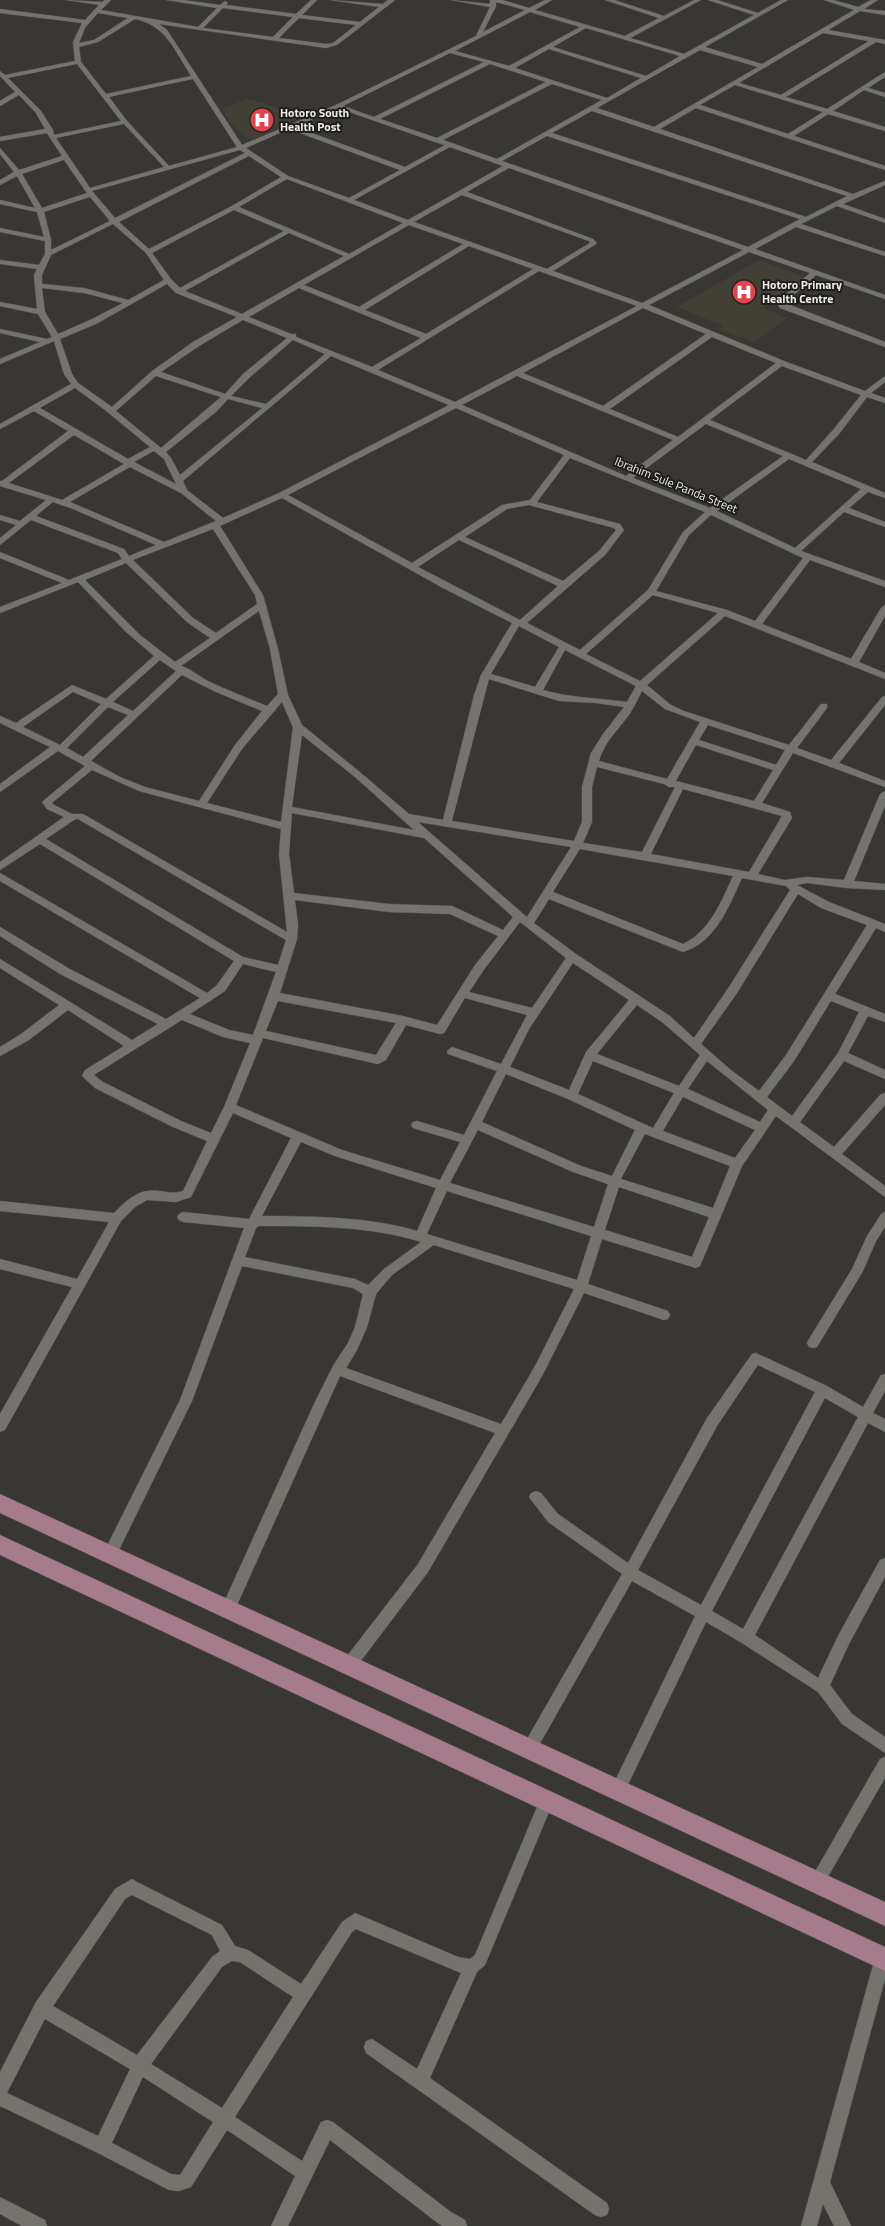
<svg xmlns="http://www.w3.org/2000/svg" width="885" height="2226" font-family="'Titillium Web',sans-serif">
	<rect width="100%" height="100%" fill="#383733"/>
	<path fill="#423f35" d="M247,99L263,103L303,116L251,141L232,125L222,109Z
		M759,260L805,277L763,308L787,318L754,342L719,330L723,326L677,307Z"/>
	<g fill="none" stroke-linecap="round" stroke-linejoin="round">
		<defs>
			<path id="street" d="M66,0L102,2L105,0H111L101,10L198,27L217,8L166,0H183L220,5L225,1L228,3L226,5L296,14L311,0H317L302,15L360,22L379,7L330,0L383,4L388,0H395L337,45L326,48L159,24L167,30L242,145L336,105L476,36L490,7L451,0L490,4V0H502L529,8L545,0H552L535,10L625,36L659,18L605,0H614L664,16L694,0H701L630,38L684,54L754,15L708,0H717L758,13L781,0H788L705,47L762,64L854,10L824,0H833L858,7L871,0H878L864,9L885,11V15L860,11L828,30L885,40V44L876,42L786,97L827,109L885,72V77L868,88L885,93V97L864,90L833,111L885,127V131L828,114L794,136L885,166V170L696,108L660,129L853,194L885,181V185L843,204L885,219V223L837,206L801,224L885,252V256L796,227L755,249L885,295V299L816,275L785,303L885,342V347L780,308L777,303L778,301L810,273L749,252L649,305L784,361L865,391L885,376V382L871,393L885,398V403L867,397L839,434L812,462L885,493V498L868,492L849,508L885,522V527L844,512L801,551L885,581V587L810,560L762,624L851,659L881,608L885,605V616L859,662L885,673V679L725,616L647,685L671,705L684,711L789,745L821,704H827V708L797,748L831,760L882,697L885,696V705L839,763L885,781V787L793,753L762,803L790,812L792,818L758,874L785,880L807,877L844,880L880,794L885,791V806L854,881L885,884V890L847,888L807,883L797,885L829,902L885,924V932L876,928L835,994L885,1014V1022L868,1016L848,1053L885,1070V1079L844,1061L800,1122L834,1147L881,1094L885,1093V1105L842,1154L885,1186V1197L776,1116L742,1166L700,1266L696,1268L602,1239L588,1284L668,1311L670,1315L668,1319L664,1320L584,1293L542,1376L428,1572L354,1670L349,1672L344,1670L342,1665L344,1660L418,1564L495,1433L340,1376L233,1614L228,1615L223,1614L221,1609L314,1404L333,1366L348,1343L355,1327L363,1294L353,1288L242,1266L192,1401L115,1558L110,1560L105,1558L103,1554L180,1400L244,1228L183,1222L179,1220L177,1217L179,1214L183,1212L249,1219L291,1138L233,1113L191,1197L176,1202L147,1200L135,1207L121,1221L5,1430L0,1432V1414L72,1287L0,1269V1259L77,1279L109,1222L0,1211V1201L114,1213C127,1200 139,1188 159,1191C167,1192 175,1194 183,1191L207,1141L173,1127L95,1088L82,1076L85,1070L124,1046L68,1010L29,1040L0,1056V1047L21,1034L59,1005L0,968V959L132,1040L158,1024L60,974L0,936V927L68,968L166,1019L200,998L0,881V873L207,993L217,985L234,961L40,844L0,870V862L64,817L47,809L42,802L85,766L58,751L0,792V784L50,747L0,723V716L16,723L72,685L106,699L154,656L125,631L78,582L0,613V607L62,583L0,558V552L69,580L122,559L118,553L31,520L0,545V538L16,525L0,520V515L20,521L46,500L0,486V481H2L68,431L34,411L0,429V424L71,384L64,374L54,341L0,364V359L40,342L0,333V329L47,339L52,337L38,314L0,306V302L37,309L34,275L37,269L0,264V260L39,265L45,254V241L0,232V228L44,237L37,212L0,204V200L35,208L17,176L0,185V180L14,172L0,154V148L19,170L62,156L47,133L0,141V137L45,129L36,113L19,95L0,106V101L15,92L0,76V71L5,75L75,61L73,42L82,23L0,13V9L85,20L99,5ZM496,2L525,10L483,32L496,6ZM223,8L293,17L273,37L203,28ZM530,12L580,27L509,66L455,51ZM98,13L128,18L94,40L79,43L85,28ZM299,18L356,25L333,43L326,44L279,38ZM135,19C166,25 175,51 191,76L106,94L81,62L79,47L98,42ZM586,28L680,56L646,76L553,47ZM823,33L869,41L781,95L739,83ZM549,49L641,78L607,98L515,68ZM700,50L758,67L654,127L597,108ZM450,53L484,62L374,117L343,106ZM77,64L121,121L54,135L53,130L41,111L8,78ZM490,64L546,82L437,138L380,119ZM193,79L237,147L169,166L127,121L109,97ZM552,84L602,100L497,159L443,140ZM735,85L823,112L788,134L700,105ZM338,108L435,142L445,145L405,167L295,127ZM592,111L847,196L806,217L552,133ZM124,124L164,167L90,188L56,138ZM289,129L400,170L349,198L288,176L246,148ZM547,136L800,219L748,247L502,161ZM450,147L503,166L408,220L354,200ZM240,150L245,153L115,218L92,191ZM249,156L281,177L232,206L149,249L119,222ZM64,160L87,193L42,208L22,174ZM509,168L743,250L642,303L553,271L596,244L597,243L593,239L467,192ZM287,179L403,223L349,254L239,207ZM462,195L589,241L590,243L547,269L414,222ZM90,197L110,221L51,250V240L44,212ZM234,210L284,231L180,288L171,279L152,253ZM113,224L146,253L164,280L128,300L84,288L42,284V275L51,255ZM409,225L463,244L359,307L304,285ZM289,233L344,256L242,314L185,291ZM469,246L533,269L426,334L365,310ZM539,271L637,306L455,402L378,370ZM167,284L176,293L237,317L193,342L152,371L112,407L78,383L72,374L60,339L96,324ZM42,288L84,293L123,303L90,320L58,334L45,312ZM299,288L421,338L372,367L296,337V334H291L249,317ZM643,308L706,334L603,406L523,373ZM243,320L287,338L243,374L225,394L161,372L199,346ZM712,337L776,363L678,437L610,409ZM293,340L325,354L266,404L231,396L249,378ZM331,356L449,405L279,493L223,518L187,490L183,481ZM782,366L861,395L833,430L806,460L710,420ZM156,376L221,397L161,448L116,411ZM517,376L673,440L626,476L462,405ZM75,388L105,410L150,447L128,459L40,408ZM228,399L262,408L180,475L171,458L166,452L217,411ZM456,408L564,455L530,500L502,505L412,563L288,495ZM706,424L783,456L710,508L633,478ZM74,435L124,464L62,500L9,483ZM154,451L164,459L176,484L134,462ZM570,458L705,512L683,532L648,590L580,650L527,623L605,555L624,530L620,524L537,502ZM789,459L861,489L795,548L717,511ZM130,467L181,493L216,521L164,542L70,502ZM282,498L443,588L512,623L481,675L474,695L443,820L409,814L361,773L302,725L288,695L278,649L263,595L220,526ZM53,502L73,509L156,545L129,556L124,549L36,516ZM529,505L614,528L616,530L599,551L563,581L465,537L507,509ZM711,515L803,558L755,621L727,610L656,591L689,535ZM213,529L255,595L257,604L216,633L193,618L133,560ZM459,540L558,586L520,620L418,567ZM126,563L187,622L210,638L175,662L140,635L85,580ZM653,595L718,613L640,681L586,654ZM259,611L270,649L278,694L267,706C247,698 227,690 208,681C200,677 188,667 181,666ZM519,626L559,647L535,687L491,674ZM565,650L636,686L627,702C599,698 570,698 543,690ZM160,660L176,671L133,711L113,702ZM182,675L216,692L262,711L235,745L199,801L145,787L120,777L91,761ZM489,679L559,701L596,703L624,707L603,734L591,753L582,787V822L574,841L452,821ZM642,691L665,709L700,722L667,779L599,761C604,742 618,730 629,715C634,707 638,699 642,691ZM73,692L101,704L60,745L23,727ZM282,702L293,727L281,822L207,803L242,749ZM108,707L128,715L83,757L67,748ZM708,725L785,750L776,765L699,740ZM302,735L355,777L414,830L292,807ZM696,745L773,770L754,801L676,781ZM597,767L664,784L669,787H675L642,852L583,843L592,822V787ZM92,770L139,791L281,829L279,854L287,932L83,814H72L54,805L52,803ZM683,789L782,816L749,872L651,854ZM292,813L424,838L513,917L503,930L452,906L389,904L294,893L289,854ZM78,819L286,940L278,965L243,957L46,839L74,820ZM418,822L571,847L527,917ZM580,849L733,876C721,902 710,931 683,944L553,892ZM742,878L786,886L790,890L729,987L694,1038L670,1016L576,954L534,923L549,899L683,952C716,942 729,906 742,878ZM798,894L821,908L867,925L786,1055L759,1091L731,1070L701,1044L737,993ZM295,900L389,912L450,914L498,936L475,965L437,1025L403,1016L280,993L297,939L298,925ZM520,922L566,958L532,1008L469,992L483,971ZM573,963L629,1000L586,1052L569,1090L510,1067L529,1029ZM243,964L276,972L253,1035L229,1030L190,1014L225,991ZM465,998L527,1015L501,1064L452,1047L447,1051L448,1054L497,1071L464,1135L417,1121L413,1122L411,1125L413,1128L460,1142L440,1180L342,1150L236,1105L263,1038L378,1064L386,1060L406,1025L440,1034L444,1033ZM278,1001L396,1023L376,1055L266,1031ZM831,1001L859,1012L838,1053L792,1116L767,1097L794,1061ZM637,1005L662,1022L700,1055L679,1086L597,1054ZM182,1020L223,1037L250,1043L224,1107L211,1133L181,1121L103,1082L94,1075ZM593,1061L674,1093L653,1128L578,1094ZM707,1061L768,1110L760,1122L688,1089ZM506,1074L568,1099L635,1130L612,1176L581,1166L482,1122ZM683,1097L755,1130L735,1158L663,1131ZM478,1130L573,1172L608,1184L594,1227L450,1183ZM645,1134L730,1166L713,1208L621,1179ZM301,1142L335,1156L436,1188L417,1231C372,1217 309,1216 262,1216ZM619,1187L709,1217L692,1257L605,1230ZM447,1191L591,1236L577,1280L427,1234ZM259,1226C312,1226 371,1226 421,1242L384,1269L368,1285L355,1279L245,1257L256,1228ZM434,1245L574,1289L534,1368L501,1424L346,1368L357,1350L367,1327L376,1294L392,1275Z
				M885,1212V1227L876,1241L863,1271L817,1347L813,1348L809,1347L807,1343L809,1339L852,1269L867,1236L881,1214Z
				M756,1353L827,1386L863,1407L881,1375L885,1374V1391L873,1413L885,1419V1432L868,1423L755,1635L818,1678L839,1634L880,1560L885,1558V1577L849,1644L830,1685L852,1714L885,1737V1753L842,1724L818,1692L742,1643L706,1622L623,1795L618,1797L613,1795L611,1790L613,1785L695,1616L632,1581L534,1754L529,1756L524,1754L522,1749L524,1744L622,1574L548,1522L529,1497L531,1493L536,1491L541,1493L558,1514L628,1563L707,1418L752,1354ZM758,1365L815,1392L701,1605L638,1570L717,1426ZM825,1398L858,1417L743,1629L712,1611Z
				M885,1757V1778L822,1887L817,1890L812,1887L809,1882L812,1877L880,1759Z
				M547,1793L552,1795L554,1800L485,1965L477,1972L430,2078L607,2203L609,2209L607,2215L601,2217L595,2215L366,2053L364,2047L366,2041L372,2039L417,2069L461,1973L356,1929L352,1932L235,2117L302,2161L321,2122L327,2120L333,2122L451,2212L465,2220L467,2226H443L439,2224L330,2140L288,2226H271L295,2176L227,2130L191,2187L179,2191L169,2190L96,2152L0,2106V2072L36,2002L115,1889L132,1879L137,1882L222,1925L235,1946L248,1950L301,1984L342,1922L355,1913L458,1957L470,1959L475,1955L542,1795ZM132,1895L212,1935L220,1951L212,1957L137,2055L53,2006L125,1899ZM232,1961L240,1962L293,1997L222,2108L151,2064L222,1967ZM45,2019L130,2069L98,2136L7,2093ZM143,2077L213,2122L180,2175L171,2174L112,2143Z
				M883,1950L885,1951V1979L830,2182L851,2226H834L823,2204L817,2226H801L875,1958L878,1953Z
				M0,2197L45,2220L47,2226H22L0,2214Z"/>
			<path id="primary" d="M0,1494L885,1902V1926L0,1513Z
				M0,1535L885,1947V1971L0,1555Z"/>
		</defs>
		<use href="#street" stroke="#555451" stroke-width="1"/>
		<use href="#primary" stroke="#555451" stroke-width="1"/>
		<use href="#street" fill="#74736e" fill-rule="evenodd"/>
		<use href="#primary" fill="#a67b8c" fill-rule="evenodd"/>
	</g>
	<defs>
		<symbol id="hospital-disc" viewBox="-11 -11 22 22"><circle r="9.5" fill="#e0444e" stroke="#1f1e1c"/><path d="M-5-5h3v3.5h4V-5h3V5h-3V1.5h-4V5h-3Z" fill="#fff"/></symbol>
	</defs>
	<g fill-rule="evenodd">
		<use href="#hospital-disc" x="248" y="106" width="28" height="28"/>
		<use href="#hospital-disc" x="730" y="278" width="28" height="28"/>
	</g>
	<g text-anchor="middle" stroke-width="4" stroke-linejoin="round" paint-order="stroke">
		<g font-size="12" font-weight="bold" fill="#edecea" stroke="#1f1e1c" text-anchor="start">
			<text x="280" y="117">Hotoro South<tspan x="280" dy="14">Health Post</tspan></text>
			<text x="762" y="289">Hotoro Primary<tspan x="762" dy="14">Health Centre</tspan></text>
		</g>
		<g font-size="12" fill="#edecea" stroke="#1f1e1c">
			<text transform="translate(676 485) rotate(22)" y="4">Ibrahim Sule Panda Street</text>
		</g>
	</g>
</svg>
